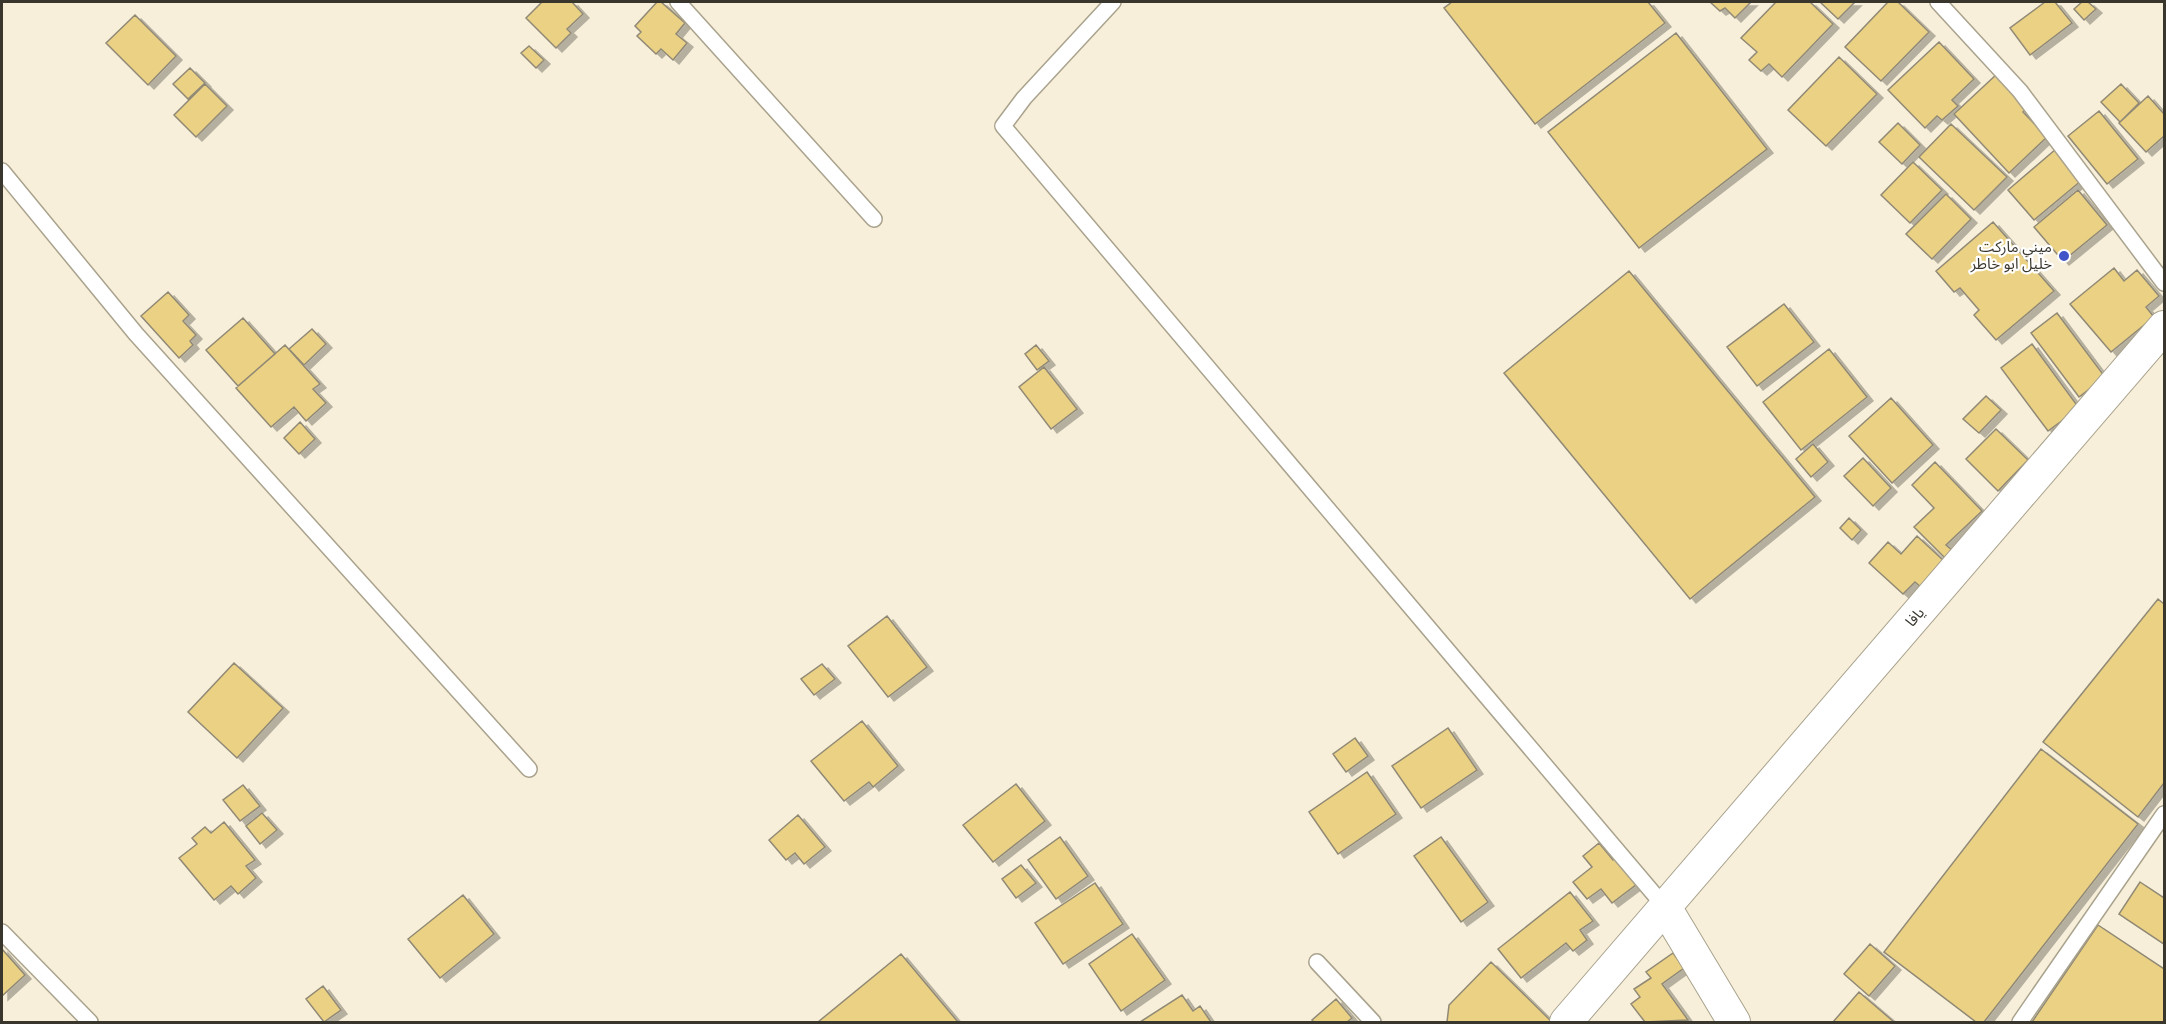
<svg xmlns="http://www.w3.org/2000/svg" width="2166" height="1024" font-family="'PT Serif','Noto Sans Arabic',serif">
	<defs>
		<filter id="shadow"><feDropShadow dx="6" dy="4" stdDeviation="0" flood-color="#0004"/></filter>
	</defs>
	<rect width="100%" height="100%" fill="#f7efd9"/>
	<path fill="#ebd184" stroke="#908975" stroke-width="1.5" filter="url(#shadow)" d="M542,2H572L583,14L567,29L571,33L556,48L526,18Z
		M657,2H661L685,23L676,34L687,43L673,60L661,49L656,54L637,36L641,32L635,26Z
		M1452,2H1648L1665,23L1535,124L1444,8Z
		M1710,2H1751L1735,18L1725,8L1720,11Z
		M1776,2H1810L1833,24L1782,77L1769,64L1761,71L1749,60L1757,52L1741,38Z
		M1820,2H1855L1838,19Z
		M1888,2H1898L1929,32L1881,81L1845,47Z
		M2045,2H2055L2072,23L2030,55L2010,28Z
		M2082,2H2088L2096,9L2084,20L2074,9Z
		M135,15L176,56L148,85L106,43Z
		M1676,33L1767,149L1639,248L1548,132Z
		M1939,42L1974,79L1952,100L1958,106L1942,120L1937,116L1925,128L1888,90Z
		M529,46L544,60L536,68L521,53Z
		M1839,57L1877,94L1826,146L1788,110Z
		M190,68L205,83L188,99L173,84Z
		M1998,73L2029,106L2023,112L2047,137L2009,173L1954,114Z
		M205,84L227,106L196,137L174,115Z
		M2121,84L2139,103L2120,122L2101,102Z
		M2148,96L2164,114V136L2146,152L2119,123Z
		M2099,111L2138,159L2107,184L2068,136Z
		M1898,123L1920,145L1902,164L1879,142Z
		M1951,124L2007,177L1974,210L1919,157Z
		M2056,149L2082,180L2034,220L2008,190Z
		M1913,162L1942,190L1910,223L1881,195Z
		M2078,190L2107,225L2063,261L2034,227Z
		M1946,194L1971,219L1932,259L1906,234Z
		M1993,222L2054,291L1996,340L1974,315L1979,310L1960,288L1954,292L1936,271Z
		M2114,268L2124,281L2137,270L2159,296L2146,307L2154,317L2111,352L2070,304Z
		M1629,271L1815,497L1690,599L1504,373Z
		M168,292L189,315L183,321L196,335L190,341L193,345L179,358L141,316Z
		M1784,304L1814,342L1757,386L1727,347Z
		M2057,313L2105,377L2079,397L2031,333Z
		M243,318L275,354L238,386L206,350Z
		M312,329L326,344L304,365L289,349Z
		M2032,344L2079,408L2048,431L2001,368Z
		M285,345L320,384L313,389L326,403L306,421L294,407L271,427L236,388Z
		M1036,345L1049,361L1037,370L1025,354Z
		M1829,349L1867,397L1801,450L1763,402Z
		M1044,367L1077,409L1051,429L1019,387Z
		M1986,396L2001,410L1979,433L1963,419Z
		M1891,398L1933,445L1892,483L1849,436Z
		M300,422L315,439L299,454L284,438Z
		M1996,429L2028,460L1998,491L1966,459Z
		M1813,444L1828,462L1811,477L1796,459Z
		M1863,458L1891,488L1873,506L1844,476Z
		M1935,462L1982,511L1946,545L1953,551L1945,558L1914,527L1934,508L1912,485Z
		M1849,518L1861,530L1852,540L1840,528Z
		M1917,536L1944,561L1923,589L1915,582L1903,594L1869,563L1888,542L1901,554Z
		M2158,599L2164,604V783L2138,817L2043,742Z
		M887,616L927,667L888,697L848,646Z
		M234,663L283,708L237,758L188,712Z
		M822,664L835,679L814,695L801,679Z
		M862,721L898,766L873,787L869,782L844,801L811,761Z
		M1448,728L1477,770L1421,808L1392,766Z
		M1355,738L1368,756L1346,772L1333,754Z
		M2041,749L2138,824L1984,1022H1976L1884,952Z
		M1367,772L1396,814L1338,854L1309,812Z
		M1016,784L1045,821L993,862L963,825Z
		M243,785L260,806L240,821L223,800Z
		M262,813L277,830L260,844L246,826Z
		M798,815L825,847L804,864L795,853L786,860L769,840Z
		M224,822L255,860L246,866L256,878L238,894L231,886L214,900L179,858L197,844L192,838L205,827L211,833Z
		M1060,837L1088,876L1056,899L1028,860Z
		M1441,837L1488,902L1461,922L1414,856Z
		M1599,843L1613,860L1624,851L1645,878L1612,903L1601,889L1587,899L1573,882L1592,867L1583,856Z
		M1021,865L1036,883L1016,898L1002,879Z
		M2140,882L2164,898V944L2119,914Z
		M1095,883L1123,924L1063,964L1035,923Z
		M1570,892L1593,921L1580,930L1587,940L1573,951L1566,943L1521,978L1498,949Z
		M463,895L494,934L440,978L408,939Z
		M2098,925L2164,969V1022H2032Z
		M1132,934L1165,980L1121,1011L1089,964Z
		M1870,944L1895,966L1869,996L1844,974Z
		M2,949L25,975L2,996Z
		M1673,953L1684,968L1662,984L1688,1020L1645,1022L1631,1004L1640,997L1634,989L1651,978L1646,972Z
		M901,954L958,1022H818Z
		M1491,962L1551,1021L1549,1022H1447L1449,1005Z
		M323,986L341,1010L324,1022L306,999Z
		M1859,992L1894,1022H1833Z
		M1182,995L1193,1011L1200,1006L1211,1022H1140Z
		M1336,999L1352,1018L1347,1022H1314L1312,1020Z"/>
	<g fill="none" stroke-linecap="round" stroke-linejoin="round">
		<defs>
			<path id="service" d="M678,2L874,219
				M1113,2L1024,98L1003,126L1665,907
				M1938,2L2020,91L2164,283
				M2,171L136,334L529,769
				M2,932L90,1022
				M1317,962L1373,1022
				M2020,1022L2164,814"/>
			<path id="minor" d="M1665,907L1734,1022
				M1566,1022L2164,327"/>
		</defs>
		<use href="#service" stroke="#a9a28d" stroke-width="18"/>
		<use href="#minor" stroke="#a9a28d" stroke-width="34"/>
		<use href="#service" stroke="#fff" stroke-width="15"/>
		<use href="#minor" stroke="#fff" stroke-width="32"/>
	</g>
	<circle fill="#4154c8" stroke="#fff" stroke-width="2" cx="2064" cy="256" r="6"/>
	<g text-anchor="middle" stroke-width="4.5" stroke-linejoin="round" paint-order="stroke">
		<g font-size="15" fill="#39362e" stroke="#fff" text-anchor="end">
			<text x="2052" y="252">ميني ماركت<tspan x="2052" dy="17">خليل ابو خاطر</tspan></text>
		</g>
		<g font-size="15" fill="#39362e" stroke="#fff">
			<text transform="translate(1915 617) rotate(-49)" y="5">يافا</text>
		</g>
	</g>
	<rect width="2166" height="1024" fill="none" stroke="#39362e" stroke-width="6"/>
</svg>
